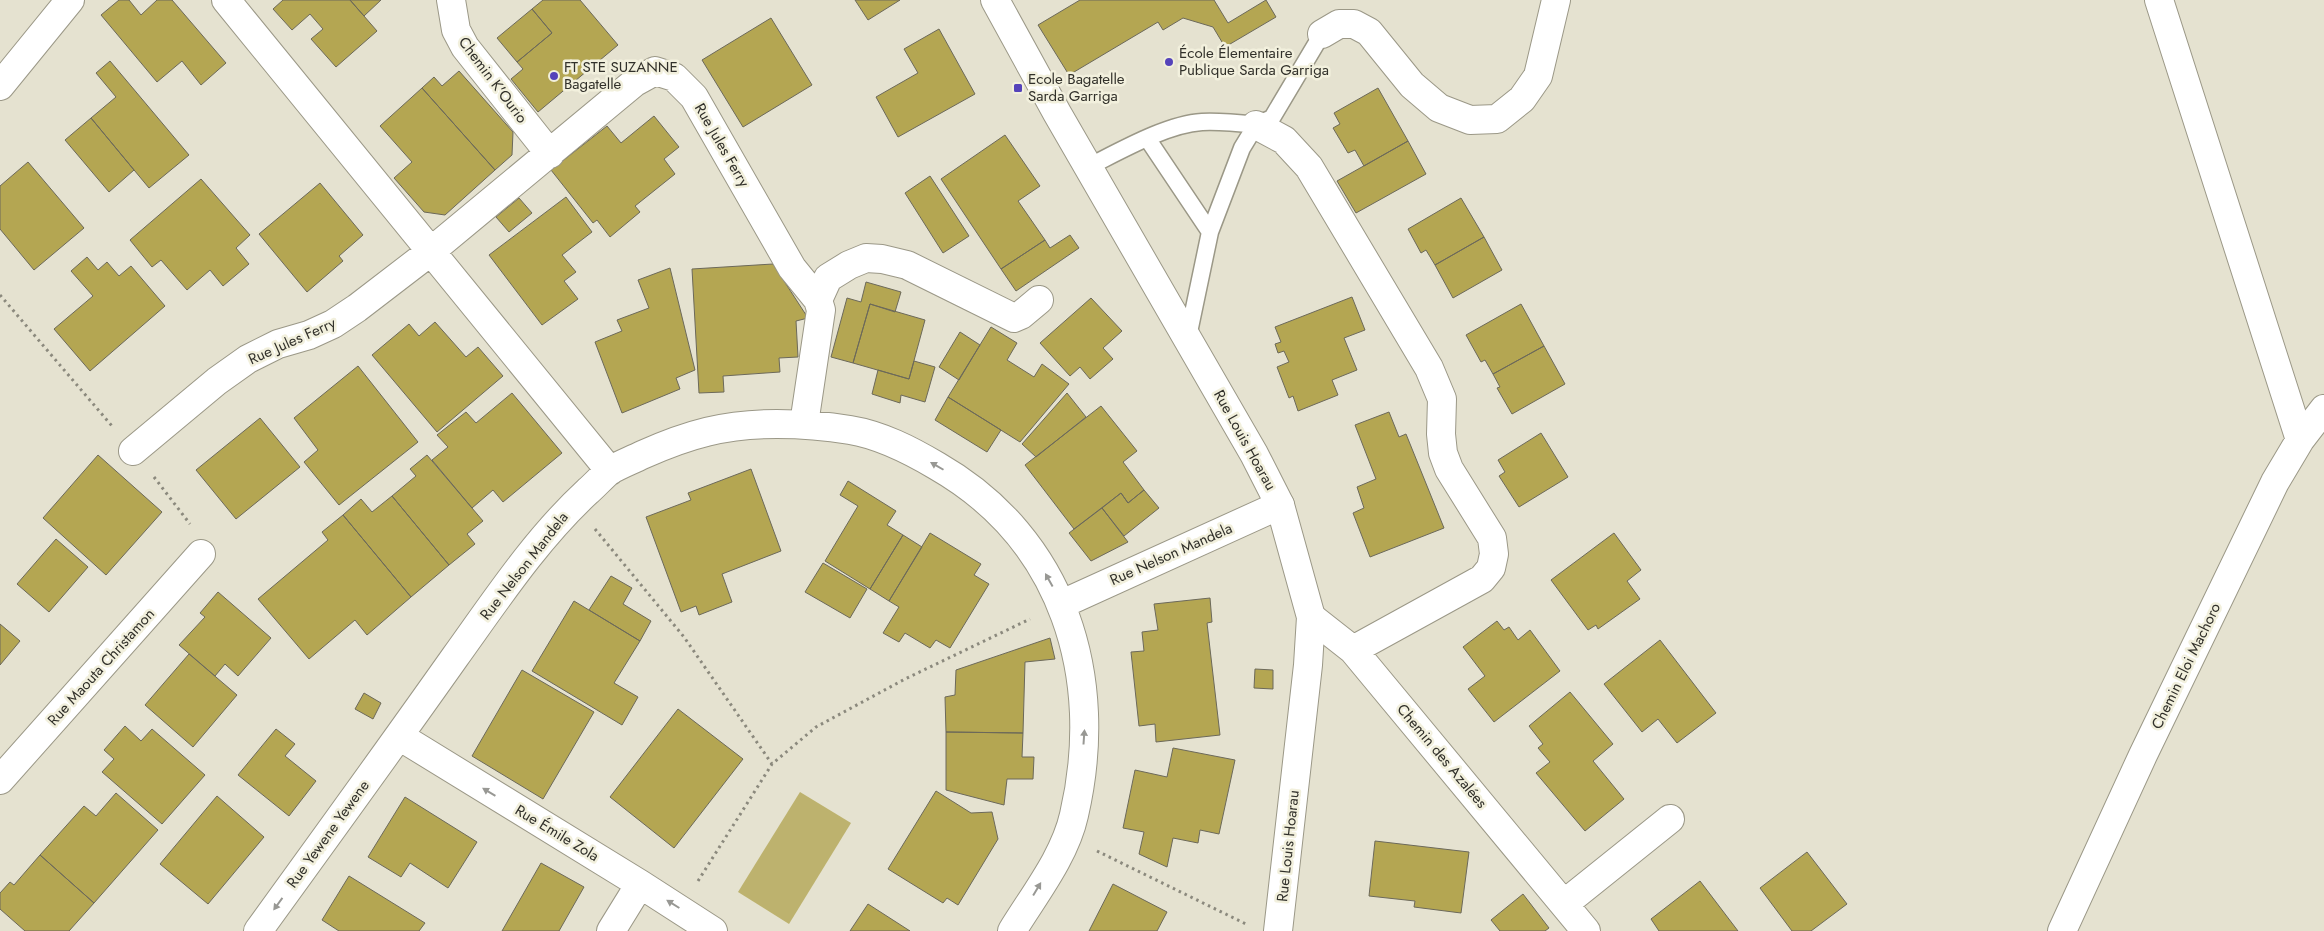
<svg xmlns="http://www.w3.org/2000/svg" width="2324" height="931" font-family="Jost,sans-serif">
	<rect width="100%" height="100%" fill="#e5e2d0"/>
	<path fill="#bdb26e" d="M800,792L851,823L789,924L738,892Z"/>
	<path fill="#b4a652" stroke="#6c695a" d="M119,0H129L141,15L157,0H172L226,63L201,85L182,61L157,82L101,15Z
		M283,0H350L377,31L336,67L311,39L323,29L310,14L292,30L273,9Z
		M350,0H381L364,16Z
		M543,0H580L618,45L538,112L511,79L523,69L517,62L552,33L532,9Z
		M855,0H900L868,20Z
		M1080,0H1214L1228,23L1266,0L1276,17L1225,47L1213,27L1183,18L1163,30L1158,22L1069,75L1038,25Z
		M532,9L552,33L517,62L497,38Z
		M771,18L812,85L743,127L702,60Z
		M939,29L975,94L898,137L876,97L918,73L904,49Z
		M110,61L189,155L149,188L91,118L116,97L96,73Z
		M459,71L513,132L512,155L495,170L422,88L434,77L442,86Z
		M422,88L495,170L445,215L424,212L394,178L412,162L380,126Z
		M1378,88L1408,141L1364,166L1355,150L1348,153L1333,128L1340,124L1334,113Z
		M654,116L679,147L664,159L675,174L635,206L640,212L610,237L597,220L593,223L551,170L607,126L621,143Z
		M91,118L134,170L109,192L65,140Z
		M1005,135L1040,186L1018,201L1045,240L1001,269L941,179Z
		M1408,141L1426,174L1356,213L1337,181Z
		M28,162L84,228L34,270L0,229V186Z
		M930,176L969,236L943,253L905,193Z
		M201,179L250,235L236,248L249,264L223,286L210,270L187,290L161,260L152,267L130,240Z
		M320,183L363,235L339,256L343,261L307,292L259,234Z
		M566,197L592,232L562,255L576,272L564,281L578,299L542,325L489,255Z
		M519,198L532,213L509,232L496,217Z
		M1461,198L1484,237L1435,265L1426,250L1421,253L1408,229Z
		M1070,235L1079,248L1016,291L1001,269L1045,240L1050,248Z
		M1484,237L1502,270L1453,298L1435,265Z
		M87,257L98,270L107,262L119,276L131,266L165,306L90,371L54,329L93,296L71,271Z
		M773,264L808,318L796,321L798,357L779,358L780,372L723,376L724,392L699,393L692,269Z
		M670,268L695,370L676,378L680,389L622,413L595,342L622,331L617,320L649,308L638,280Z
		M866,282L901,292L895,312L870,304L853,363L831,357L847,298L861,302Z
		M1352,297L1365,330L1344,338L1357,370L1332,380L1338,395L1298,411L1293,396L1289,398L1277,367L1289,362L1284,351L1278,353L1275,344L1281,342L1275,327Z
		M1091,298L1122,331L1103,348L1113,359L1090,379L1080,367L1070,376L1040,343Z
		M870,304L925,320L909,379L853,363Z
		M1521,304L1544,346L1493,374L1485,360L1481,362L1466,335Z
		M435,322L466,357L478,347L503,376L437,432L372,355L409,324L419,336Z
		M991,327L1017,343L1007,360L1034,377L1042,364L1069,384L1020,442L948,397Z
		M960,332L980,345L959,380L939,367Z
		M1544,346L1565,384L1512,414L1497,388L1500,387L1493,374Z
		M914,361L935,367L925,402L901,395L900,403L872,394L878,370L909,379Z
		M358,366L418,442L339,505L304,462L318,450L294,418Z
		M512,393L562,453L503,502L493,490L472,508L432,460L448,447L437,435L466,412L476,423Z
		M1067,393L1086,417L1036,457L1022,444Z
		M948,397L1001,430L987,452L935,420Z
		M1101,406L1137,451L1123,462L1144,490L1128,503L1121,493L1074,529L1025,465Z
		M1389,412L1399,437L1406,434L1444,528L1370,557L1353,513L1364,508L1357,487L1376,479L1355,425Z
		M260,418L300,467L236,519L196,470Z
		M1541,433L1568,477L1519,507L1499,476L1505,472L1498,460Z
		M98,455L162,512L106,575L43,518Z
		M427,455L483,521L467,534L475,544L449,565L392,496L416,476L410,469Z
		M751,469L781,551L722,574L732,602L699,615L696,606L681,612L646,517L691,500L688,493Z
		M848,481L896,511L887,525L903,535L870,589L825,561L858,506L840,495Z
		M1144,490L1159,508L1124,536L1102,508L1121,493L1128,503Z
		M392,496L449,565L411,597L343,515L361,499L372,512Z
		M1102,508L1128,542L1091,561L1069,533Z
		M343,515L411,597L367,635L355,620L309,659L258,599L328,540L322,532Z
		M930,533L981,564L974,575L989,584L950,648L936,640L930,648L905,633L899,642L883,633L899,607L889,601Z
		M1614,533L1641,570L1627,581L1640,599L1598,629L1596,625L1588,630L1551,580Z
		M903,535L922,547L889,601L870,589Z
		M56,539L88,567L49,612L17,584Z
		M823,563L867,589L850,618L805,592Z
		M611,576L632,588L623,604L651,621L640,641L589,610Z
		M218,592L271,638L238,676L225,664L215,676L179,645L205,617L200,613Z
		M1210,598L1212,622L1207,623L1220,735L1156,742L1155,724L1139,726L1131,652L1144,651L1142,632L1158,630L1154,604Z
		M574,601L640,641L614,683L638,697L622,725L532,671Z
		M1497,621L1504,630L1509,627L1518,640L1530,630L1560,671L1494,722L1468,689L1485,676L1463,647Z
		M0,624L20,641L0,665Z
		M1050,638L1055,659L1025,662L1023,733L946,732L945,697L955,695L956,670Z
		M1660,640L1716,713L1677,743L1658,719L1642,732L1604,684Z
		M189,654L237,695L193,747L145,705Z
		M1255,669L1273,670V689L1254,688Z
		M522,670L594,712L543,799L472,756Z
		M1570,692L1613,744L1593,761L1624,799L1585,831L1536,773L1550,762L1538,748L1543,744L1529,726Z
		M364,693L381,703L373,719L355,709Z
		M678,709L743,759L674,848L610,797Z
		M125,726L141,741L152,729L205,775L162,824L102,772L114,759L104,750Z
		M276,729L295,744L285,756L316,781L289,816L238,775Z
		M946,732L1023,733L1022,757H1034L1033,779H1007L1004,805L946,790Z
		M1173,748L1235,760L1219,834L1200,830L1198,843L1173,838L1167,867L1139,854L1144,832L1123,828L1135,770L1167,777Z
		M936,791L971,813L992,812L998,839L958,905L947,898L943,903L888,869Z
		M116,793L158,830L94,903L40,855L84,806L96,816Z
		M217,796L264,837L208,904L160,864Z
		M405,797L477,842L448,888L410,863L401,877L368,857Z
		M1375,841L1469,852L1461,913L1414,907L1415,901L1369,896Z
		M1807,852L1847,904L1811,931H1792L1760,888Z
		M40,855L94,903L69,931H25L0,909V893L10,882L14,885Z
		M541,863L584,887L559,931H502Z
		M349,876L425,923L419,931H339L322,920Z
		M1700,881L1738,931H1659L1651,919Z
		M1113,884L1167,912L1157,931H1089Z
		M1523,894L1549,928L1545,931H1500L1491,920Z
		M868,904L910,931H850Z"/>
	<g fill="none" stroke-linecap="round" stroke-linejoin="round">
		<defs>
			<path id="lane" d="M1147,138L1210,232
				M1088,167C1120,151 1167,124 1202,122C1220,121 1238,123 1256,125
				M1188,337L1210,232L1242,148L1256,125L1272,118L1322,34"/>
			<path id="street" d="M226,0L610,471
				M451,0L456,30L465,47L550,154
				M2159,0L2300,440
				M1322,34L1339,24H1354L1369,32L1412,85L1439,108L1470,120L1497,119L1522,99L1538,76L1556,0
				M0,86L70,0
				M1256,125L1284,140L1309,167L1429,368L1442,399L1441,434L1443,453L1449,469L1492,538L1494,554L1491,568L1482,579L1353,650
				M818,300L828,278L849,265L866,258L882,259L907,265L1014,318L1021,315L1039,300
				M133,451L217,381L248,359L278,344L309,335L333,324L357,308L430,252L635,82L655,71L674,77L694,97L792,268L818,300L821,310L804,424
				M1062,604L1280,505
				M1311,617L1353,650L1586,931
				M399,736L640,884L713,931
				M0,780L201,554
				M1564,904L1670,819
				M258,931C324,840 390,749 455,657C496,600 536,539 588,491C595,485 602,477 609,471C619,465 632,460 642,455C689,434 725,424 777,424C801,424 826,426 850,430C881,435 910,450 937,466C1064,539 1106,677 1074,815C1065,856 1034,895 1012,931
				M611,931L640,884
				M2062,931L2143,755L2275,482L2300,440L2324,409"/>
			<path id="secondary" d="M995,0L1057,113L1254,454L1280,505L1311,617L1308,665L1278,931"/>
		</defs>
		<use href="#lane" stroke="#9b9887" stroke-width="19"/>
		<use href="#street" stroke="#9b9887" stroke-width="30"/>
		<use href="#secondary" stroke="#9b9887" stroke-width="30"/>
		<path stroke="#8b897d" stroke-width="3" stroke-dasharray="2.5 4" stroke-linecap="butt" d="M0,295L112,426
			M154,477L190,524
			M595,529L684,637L772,764
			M1097,851L1246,924
			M698,881L772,764L816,727L905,679L1030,619"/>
		<use href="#lane" stroke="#fff" stroke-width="16"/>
		<use href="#street" stroke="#fff" stroke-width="28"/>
		<use href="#secondary" stroke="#fff" stroke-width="28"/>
	</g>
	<defs><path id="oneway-solid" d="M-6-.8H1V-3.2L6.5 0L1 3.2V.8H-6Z" transform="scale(1.25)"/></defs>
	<g fill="#989894">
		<use href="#oneway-solid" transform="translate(937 466) rotate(-150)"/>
		<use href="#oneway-solid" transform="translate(1049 580) rotate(-119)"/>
		<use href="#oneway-solid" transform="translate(1084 737) rotate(-86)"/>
		<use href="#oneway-solid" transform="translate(489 792) rotate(-149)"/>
		<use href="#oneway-solid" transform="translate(1037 889) rotate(-59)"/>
		<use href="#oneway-solid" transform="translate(278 904) rotate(126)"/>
		<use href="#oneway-solid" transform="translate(673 904) rotate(-148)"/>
	</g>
	<g fill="#5543ba" stroke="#f2f0dd" stroke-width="2">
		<circle cx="1169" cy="62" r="5"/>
		<circle cx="554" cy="76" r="5"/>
		<rect x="1013" y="83" width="10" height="10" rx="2.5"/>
	</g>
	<g text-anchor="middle" stroke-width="5" stroke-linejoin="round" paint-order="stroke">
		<g font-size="15" fill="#31302a" stroke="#f2f0dd" text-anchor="start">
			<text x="1179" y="58">École Élementaire<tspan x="1179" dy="17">Publique Sarda Garriga</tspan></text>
			<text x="564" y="72">FT STE SUZANNE<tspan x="564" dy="17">Bagatelle</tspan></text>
			<text x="1028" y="84">Ecole Bagatelle<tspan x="1028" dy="17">Sarda Garriga</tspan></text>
		</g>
		<g font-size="15" fill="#31302a" stroke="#f2f0dd">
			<text transform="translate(493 80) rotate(53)" y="5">Chemin K'Ourio</text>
			<text transform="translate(722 145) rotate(60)" y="5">Rue Jules Ferry</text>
			<text transform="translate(292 341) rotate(-24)" y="5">Rue Jules Ferry</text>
			<text transform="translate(1245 440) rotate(61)" y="5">Rue Louis Hoarau</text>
			<text transform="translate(1171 554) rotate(-24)" y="5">Rue Nelson Mandela</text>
			<text transform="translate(524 566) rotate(-52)" y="5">Rue Nelson Mandela</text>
			<text transform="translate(2186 666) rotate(-64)" y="5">Chemin Eloi Machoro</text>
			<text transform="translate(101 667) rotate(-48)" y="5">Rue Maouta Christamon</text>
			<text transform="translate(1442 756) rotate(50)" y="5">Chemin des Azalées</text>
			<text transform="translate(557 833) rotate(31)" y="5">Rue Émile Zola</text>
			<text transform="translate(328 834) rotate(-54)" y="5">Rue Yewene Yewene</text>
			<text transform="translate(1288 846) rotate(-84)" y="5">Rue Louis Hoarau</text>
		</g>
	</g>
</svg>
